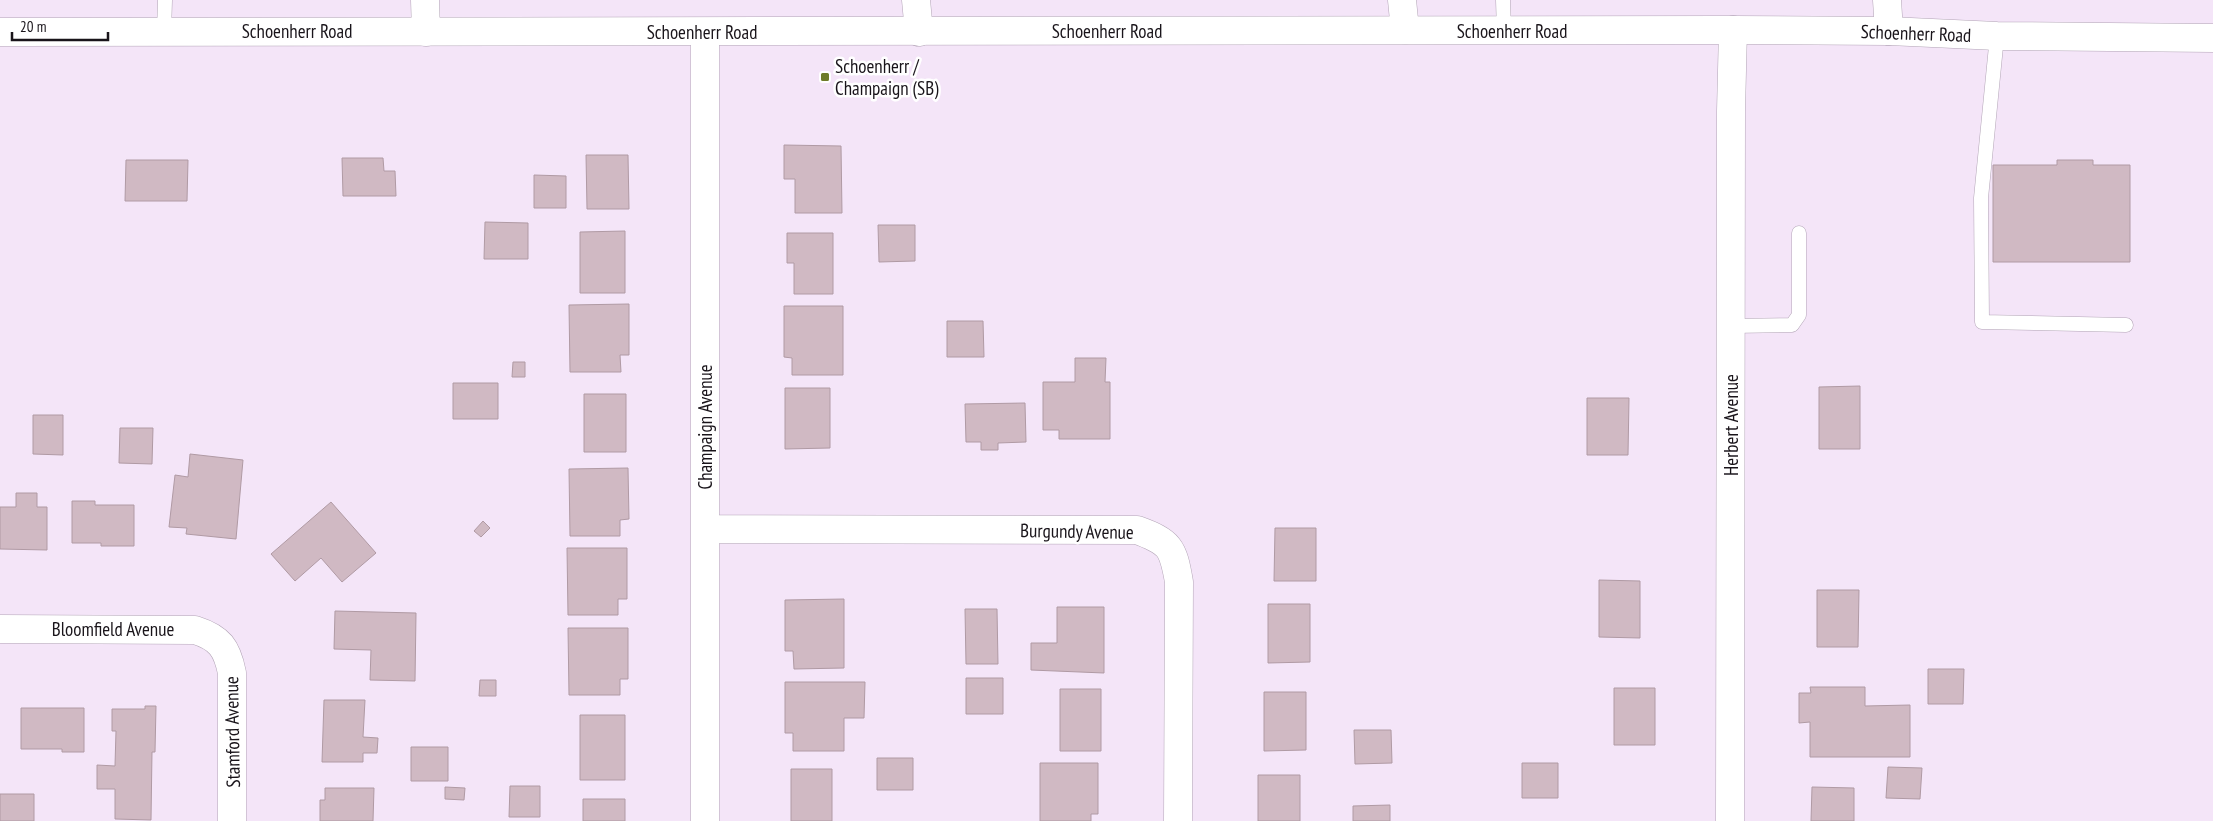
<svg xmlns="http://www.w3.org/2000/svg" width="2213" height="821" font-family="'PT Sans Narrow',sans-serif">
	<rect width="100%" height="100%" fill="#f4e5f8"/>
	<path fill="#d0b9c3" stroke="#b09aa4" d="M784,145L841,146L842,213H795V179H784Z
		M586,155H628L629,209H587Z
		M342,158H383L384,171H395L396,196H343Z
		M126,160H188L187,201H125Z
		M2057,160H2093V165H2130V262H1993V165H2057Z
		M534,175L566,176V208H534Z
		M485,222L528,223V259H484Z
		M878,225H915V261L879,262Z
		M625,231V293H580V232Z
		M787,233H833V294H794V263H787Z
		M629,304V355H620L621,372H570L569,305Z
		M784,306H843V375H792V358L784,357Z
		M947,321H983L984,357H947Z
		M1075,358H1106L1105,382H1110V439H1059V430H1043V382H1075Z
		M513,362H525V377H512Z
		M453,383H498V419H453Z
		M1860,386V449H1819V387Z
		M785,388H830V448L785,449Z
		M584,394H626V452H584Z
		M1587,398H1629L1628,455H1587Z
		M1025,403L1026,442L998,443V450H981V442H966L965,404Z
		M33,415H63V455L33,454Z
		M120,428H153L152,464L119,463Z
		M190,454L243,460L236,539L186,534L187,528L169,527L175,475L188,477Z
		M628,468L629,519L620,520V536H570L569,469Z
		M16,493H37V507H47V550L0,549V507H16Z
		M72,501H95V505H134V546H101V543H72Z
		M331,502L376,553L342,582L321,558L295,581L271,554Z
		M483,521L490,528L481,537L474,531Z
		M1275,528H1316V581H1274Z
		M567,548H627V599H618V615H568Z
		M1599,580L1640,581V638L1599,637Z
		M1817,590H1859L1858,647H1817Z
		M844,599V668L794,669L793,651H785V600Z
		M1268,604H1310V662L1268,663Z
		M1057,607H1104V673L1031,670V643H1057Z
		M965,609H997L998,664H966Z
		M335,611L416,613L415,681L370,680L371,650L334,649Z
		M568,628H628V679H620V695H569Z
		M1928,669H1964L1963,704H1928Z
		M966,678H1003V714H966Z
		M480,680H496V696H479Z
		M785,682H865L864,718H844V751H793V733H785Z
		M1810,687H1865V706L1910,705V757H1810V722L1799,723V693H1811Z
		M1614,688H1655V745H1614Z
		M1060,689H1101V751H1060Z
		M1264,692H1306V750L1264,751Z
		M324,700H365L363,737L378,738L377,753H363V762H322Z
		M145,706H156L155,752H152L151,820L115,819V789H97V765L115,766L116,731H112V709H145Z
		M21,708H84V752H62V749H21Z
		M580,715H625V780H580Z
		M1354,730H1391L1392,763L1355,764Z
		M411,747H448V781H411Z
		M877,758H913V790H877Z
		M1040,763H1098V814H1091V821H1040Z
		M1522,763H1558V798H1522Z
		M1888,767L1922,768L1920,799L1886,798Z
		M791,769H832V821H791Z
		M1258,775H1300V821H1258Z
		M510,786H540V817H509Z
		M445,787L465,788L464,800L445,799Z
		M1812,787L1854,788V821H1811Z
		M325,788H374L373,821H320V800H325Z
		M0,794H34V821H0Z
		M583,799H625V821H583Z
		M1390,805V821H1353V806Z"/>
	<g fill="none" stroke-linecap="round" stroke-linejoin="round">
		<defs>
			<path id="service" d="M1503,0L1504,31
				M164,32L165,0
				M1997,36L1981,198L1982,322L2126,325
				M1731,326L1792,325L1799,315V233"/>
			<path id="minor" d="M425,0L426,32
				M916,0L919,32
				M1402,0L1405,30
				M1887,0L1889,31
				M705,32V821
				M706,529L1137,530C1170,542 1173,547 1179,582L1178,821
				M0,629L195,630C220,638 227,648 232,673V821
				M1730,821L1731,111L1733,30"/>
			<path id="secondary" d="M0,32L1733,30L1889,31L1997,36L2213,38"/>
		</defs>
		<use href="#service" stroke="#b2a4b6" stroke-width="15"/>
		<use href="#minor" stroke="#b2a4b6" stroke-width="29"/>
		<use href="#secondary" stroke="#b2a4b6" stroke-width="29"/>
		<use href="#service" stroke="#fff" stroke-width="14"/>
		<use href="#minor" stroke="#fff" stroke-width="28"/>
		<use href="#secondary" stroke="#fff" stroke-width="28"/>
	</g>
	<rect fill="#6e7c29" stroke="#fff" stroke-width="2" x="820" y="72" width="10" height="10" rx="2.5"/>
	<g text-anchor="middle" stroke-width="5" stroke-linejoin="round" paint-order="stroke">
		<g font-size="19" fill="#19141a" stroke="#fff">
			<text x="297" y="38">Schoenherr Road</text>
			<text x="1107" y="38">Schoenherr Road</text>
			<text x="1512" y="38">Schoenherr Road</text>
			<text x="702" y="39">Schoenherr Road</text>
			<text transform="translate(1916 33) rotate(2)" y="7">Schoenherr Road</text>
			<text transform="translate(1731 425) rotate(-90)" y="7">Herbert Avenue</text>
			<text transform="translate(705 427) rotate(-90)" y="7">Champaign Avenue</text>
			<text transform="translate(1077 531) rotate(1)" y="7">Burgundy Avenue</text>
			<text x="113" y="636">Bloomfield Avenue</text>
			<text transform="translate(232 732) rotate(-91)" y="7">Stamford Avenue</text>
		</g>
		<g font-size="19" fill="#19141a" stroke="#fff" text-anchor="start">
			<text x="835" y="73">Schoenherr /<tspan x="835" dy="22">Champaign (SB)</tspan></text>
		</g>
	</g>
	<path d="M12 32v8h96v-8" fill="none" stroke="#19141a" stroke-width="2.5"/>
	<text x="20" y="32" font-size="15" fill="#19141a" stroke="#ffffff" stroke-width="4" paint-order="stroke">20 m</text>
</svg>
